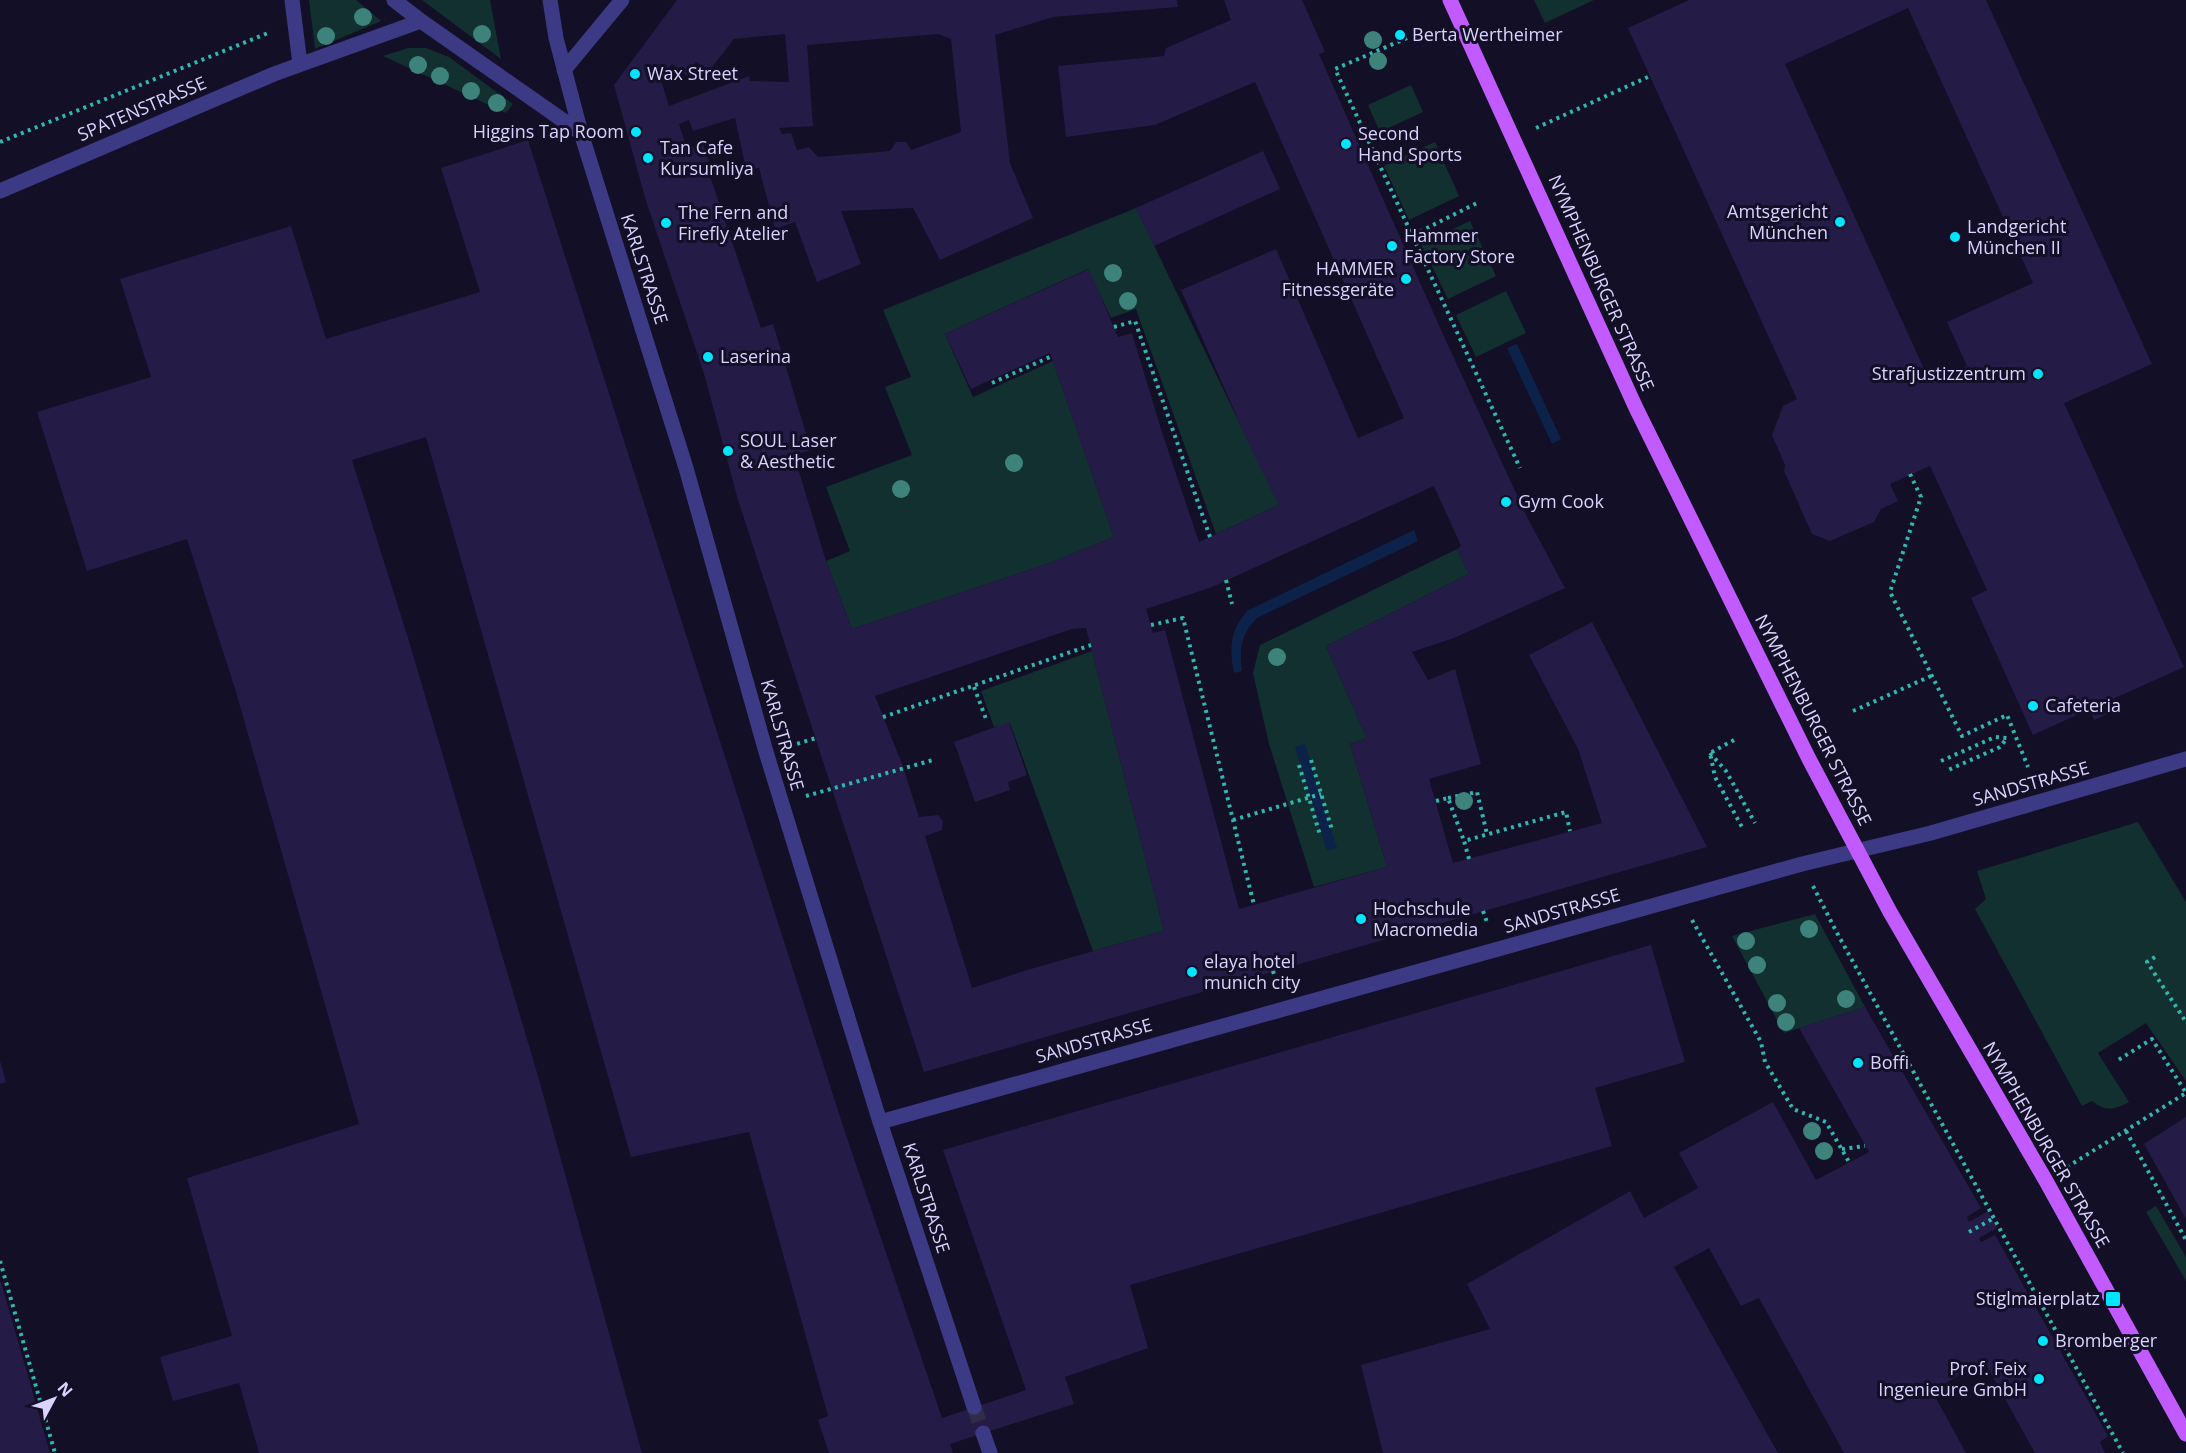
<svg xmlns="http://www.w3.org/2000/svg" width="2186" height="1453" font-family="'Open Sans',sans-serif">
	<rect width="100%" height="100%" fill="#130f26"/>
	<path fill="#12302f" d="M309,0H356L381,21L315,49Z
		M422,0H490L501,59Z
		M1534,0H1594L1545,23Z
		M408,48H426L449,57L513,104L506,113L383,56Z
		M1411,85L1423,112L1380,132L1368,105Z
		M1435,142L1459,196L1409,220L1384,166Z
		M1136,208L1279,505L1216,534L1136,309L1111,318L1088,269L945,334L973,397L1053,361L1114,537L1050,563L852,629L826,561L850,551L826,487L912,455L885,387L911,377L883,310Z
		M1470,221L1496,276L1448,299L1421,244Z
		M1506,291L1526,333L1476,357L1456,315Z
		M1457,549L1469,574L1326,646L1367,738L1350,744L1387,867L1314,887L1269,744L1253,673L1260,645Z
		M1092,651L1164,931L1093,951L1010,723L994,727L981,691Z
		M2138,822L2186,902V1081L2146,1023L2098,1053L2129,1102C2114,1110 2106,1112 2092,1101L2082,1106L1975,909L1986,899L1977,871Z
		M1815,914L1865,1007L1784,1033L1732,936Z
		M2156,1206L2186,1257V1281L2146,1212Z"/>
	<path fill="#0c2248" d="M1517,344L1561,439L1552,444L1507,348Z
		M1414,530L1418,541L1257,618C1241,634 1239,649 1242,671L1234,673C1229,648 1230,631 1247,611Z
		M1305,744L1337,848L1327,851L1295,747Z"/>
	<path fill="#241b47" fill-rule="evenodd" d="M677,0H1177L1178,7L1053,17L995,35L1010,163L1033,218L940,260L913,208L841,211L861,264L817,282L795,222L775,229L759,168L746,169L735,118L693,131L689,120L679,124L687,149L703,144L711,168L705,170L711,179L761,328L773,324L811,450L794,455L826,561L852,629L1050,563L1114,537L1050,353L971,389L945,334L1089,269L1118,337L1132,333L1161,429L1199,542L1279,505L1252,451L1181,290L1276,249L1358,438L1404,418L1255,82L1155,125L1066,137L1058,66L1164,56L1166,48L1231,20L1224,0H1302L1325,52L1319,54L1437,321L1527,517L1565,588L1454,638L1412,652L1428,680L1455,669L1481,764L1429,779L1453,863L1602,823L1578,749L1529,655L1592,622L1707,847L924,1072L738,500L705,377L646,201L614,85ZM785,34L789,82L750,81L749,76L669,106L661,80L672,64L687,76L696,62L709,71L734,39ZM938,34L951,39L961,132L911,150L906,142H896L890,151L818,157L809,147L797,150L791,133L782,134L779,128L813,126L807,45ZM1434,486L1461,546L1457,549L1469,574L1326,646L1367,738L1350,744L1387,867L1239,909L1165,630L1153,633L1146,609L1212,587ZM1086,628L1164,931L1027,970L972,988L925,836L942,830L943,821L938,815L919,817L902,764L875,696L1072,629Z
		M1689,0H1986L2152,364L2064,403L2184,667L2106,702L2110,713L2094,720L2090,709L2033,735L1971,598L1987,590L1930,466L1890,484L1898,501L1881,509L1874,522L1830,541L1812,534L1784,471L1785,465L1772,435L1783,406L1797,399L1628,28ZM1908,8L2033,283L1947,322L1967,366L1930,382L1785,64Z
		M528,140L842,1123L942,1418L1026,1390L943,1150L1651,945L1685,1062L1595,1088L1612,1146L1130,1285L1148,1348L1065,1377L1074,1404L950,1444L953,1453H829L818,1420L828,1416L749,1132L631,1157L426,437L352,460L408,638L538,1076L642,1453H259L239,1383L173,1401L160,1357L232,1336L187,1178L359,1124L236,692L187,539L87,571L37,412L151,377L120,279L291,226L326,339L480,292L441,168Z
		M1263,151L1280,189L1154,246L1136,208Z
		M1009,722L1027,775L1008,782L1010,790L975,802L954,742Z
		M1865,1007L1981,1208L1967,1217L1969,1222L1988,1211L1997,1228L1979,1238L1981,1242L1995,1235L2108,1436L2100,1442L2105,1453H2035L1984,1361L1932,1391L1966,1453H1844L1759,1298L1741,1306L1709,1248L1674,1267L1778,1453H1383L1361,1365L1490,1329L1467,1284L1630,1191L1644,1218L1698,1188L1679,1153L1773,1102L1816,1180L1869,1152L1799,1028Z
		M0,1061L6,1082L0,1084Z
		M2186,1117V1219L2144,1144Z
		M0,1282H1L50,1453H0Z"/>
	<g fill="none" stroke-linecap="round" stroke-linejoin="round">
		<path stroke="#312d47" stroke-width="15" stroke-dasharray="15 8" stroke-linecap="butt" d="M974,1407L983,1433"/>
		<path stroke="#2fb8b0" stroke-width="4" stroke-dasharray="3 4.5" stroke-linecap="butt" d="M1407,38L1335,69L1520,468
			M1536,128L1650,76
			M0,142L268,33
			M1413,235L1477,203
			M1114,327L1135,321L1210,537
			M992,383L1052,356
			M1910,474L1921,497L1890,592L1962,736L2007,715L2028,767
			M1226,580L1232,604
			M1151,625L1183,618L1254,905
			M974,687L986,719
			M1853,711L1931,676
			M883,717L1091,645
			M1734,740L1710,753L1715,777L1743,829
			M790,746L816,738
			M1710,753L1726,771L1755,823
			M1311,760L1332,830
			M1941,761L1995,737L2007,738L2000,747L1946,771
			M1299,765L1320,835
			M806,796L933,760
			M1448,798L1477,792L1487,834
			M1436,801L1448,798L1464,841
			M1233,820L1321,794
			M1469,859L1464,841L1566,812L1570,831
			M1813,886L1836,931L2123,1453
			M1483,911L1488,925
			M1692,920L1761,1042L1765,1062L1793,1109L1826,1122L1849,1162
			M2155,957L2147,962L2186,1022
			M1273,971L1277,985
			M2126,1131L2186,1240
			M1842,1149L1865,1146
			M2067,1167L2186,1093L2152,1039L2115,1062
			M1969,1232L1994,1218
			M0,1261L55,1453"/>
		<path stroke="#3d3a85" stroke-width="15" d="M292,0L300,64
			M394,0L421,21L581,133
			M550,0L556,38L581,133L686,468L766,752L880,1122L974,1407
			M564,70L622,0
			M0,191L274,74L421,21
			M880,1122L1802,864L1931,833L2186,759
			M983,1433L990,1453"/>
		<path stroke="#c25bff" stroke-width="15" d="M1450,0L1636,408L1809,759L1890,912L2046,1181L2186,1434"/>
	</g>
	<g fill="#3d827b">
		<circle cx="363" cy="17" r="9"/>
		<circle cx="482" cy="34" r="9"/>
		<circle cx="326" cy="36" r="9"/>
		<circle cx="1373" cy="40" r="9"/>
		<circle cx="1378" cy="61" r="9"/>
		<circle cx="418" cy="65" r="9"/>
		<circle cx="440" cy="76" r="9"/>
		<circle cx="471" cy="91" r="9"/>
		<circle cx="497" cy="103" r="9"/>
		<circle cx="1113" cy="273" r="9"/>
		<circle cx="1128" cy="301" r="9"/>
		<circle cx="1014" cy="463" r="9"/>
		<circle cx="901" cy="489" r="9"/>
		<circle cx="1277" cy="657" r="9"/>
		<circle cx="1464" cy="801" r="9"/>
		<circle cx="1809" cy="929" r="9"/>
		<circle cx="1746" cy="941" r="9"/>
		<circle cx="1757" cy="965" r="9"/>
		<circle cx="1846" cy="999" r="9"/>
		<circle cx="1777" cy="1003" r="9"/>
		<circle cx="1786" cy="1022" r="9"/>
		<circle cx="1812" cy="1131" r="9"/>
		<circle cx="1824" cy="1151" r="9"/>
	</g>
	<g fill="#00e5ff" stroke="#130f26" stroke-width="2">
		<circle cx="1400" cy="35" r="6"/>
		<circle cx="635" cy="74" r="6"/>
		<circle cx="636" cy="132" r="6"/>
		<circle cx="1346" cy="144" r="6"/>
		<circle cx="648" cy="158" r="6"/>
		<circle cx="1840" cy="222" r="6"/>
		<circle cx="666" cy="223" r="6"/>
		<circle cx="1955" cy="237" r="6"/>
		<circle cx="1392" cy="246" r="6"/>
		<circle cx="1406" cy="279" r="6"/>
		<circle cx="708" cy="357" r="6"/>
		<circle cx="2038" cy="374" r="6"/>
		<circle cx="728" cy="451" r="6"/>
		<circle cx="1506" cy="502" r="6"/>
		<circle cx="2033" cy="706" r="6"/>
		<circle cx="1361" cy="919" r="6"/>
		<circle cx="1192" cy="972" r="6"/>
		<circle cx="1858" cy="1063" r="6"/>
		<rect x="2105" y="1291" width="16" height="16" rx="3"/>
		<circle cx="2043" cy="1341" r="6"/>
		<circle cx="2039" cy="1379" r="6"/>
	</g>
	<g text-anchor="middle" stroke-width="6" stroke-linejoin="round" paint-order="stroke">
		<g font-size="18" fill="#d9d4ff" stroke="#130f26" text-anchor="start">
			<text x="1412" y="41">Berta Wertheimer</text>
			<text x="647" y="80">Wax Street</text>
			<text x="624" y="138" text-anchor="end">Higgins Tap Room</text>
			<text x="1358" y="140">Second<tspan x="1358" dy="21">Hand Sports</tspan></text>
			<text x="660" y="154">Tan Cafe<tspan x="660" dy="21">Kursumliya</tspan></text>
			<text x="1828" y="218" text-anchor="end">Amtsgericht<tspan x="1828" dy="21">München</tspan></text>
			<text x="678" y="219">The Fern and<tspan x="678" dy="21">Firefly Atelier</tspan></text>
			<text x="1967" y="233">Landgericht<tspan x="1967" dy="21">München II</tspan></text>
			<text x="1404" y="242">Hammer<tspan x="1404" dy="21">Factory Store</tspan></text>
			<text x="1394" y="275" text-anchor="end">HAMMER<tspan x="1394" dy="21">Fitnessgeräte</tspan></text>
			<text x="720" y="363">Laserina</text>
			<text x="2026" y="380" text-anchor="end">Strafjustizzentrum</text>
			<text x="740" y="447">SOUL Laser<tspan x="740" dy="21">&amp; Aesthetic</tspan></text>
			<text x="1518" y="508">Gym Cook</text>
			<text x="2045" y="712">Cafeteria</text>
			<text x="1373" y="915">Hochschule<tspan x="1373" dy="21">Macromedia</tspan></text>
			<text x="1204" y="968">elaya hotel<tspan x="1204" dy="21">munich city</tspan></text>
			<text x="1870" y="1069">Boffi</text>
			<text x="2100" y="1305" text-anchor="end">Stiglmaierplatz</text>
			<text x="2055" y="1347">Bromberger</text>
			<text x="2027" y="1375" text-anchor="end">Prof. Feix<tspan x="2027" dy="21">Ingenieure GmbH</tspan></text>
		</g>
		<g font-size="18" fill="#d9d4ff" stroke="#130f26">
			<text transform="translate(142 109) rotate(-23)" y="6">SPATENSTRASSE</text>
			<text transform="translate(644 269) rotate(72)" y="6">KARLSTRASSE</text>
			<text transform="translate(1601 283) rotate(66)" y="6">NYMPHENBURGER STRASSE</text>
			<text transform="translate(1813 720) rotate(63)" y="6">NYMPHENBURGER STRASSE</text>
			<text transform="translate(782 735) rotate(74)" y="6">KARLSTRASSE</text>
			<text transform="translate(2031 784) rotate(-16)" y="6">SANDSTRASSE</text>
			<text transform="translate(1562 911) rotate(-16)" y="6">SANDSTRASSE</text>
			<text transform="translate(1094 1041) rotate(-16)" y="6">SANDSTRASSE</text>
			<text transform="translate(2046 1145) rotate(60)" y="6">NYMPHENBURGER STRASSE</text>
			<text transform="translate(926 1198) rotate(72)" y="6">KARLSTRASSE</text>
		</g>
	</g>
	<g transform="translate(54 1399) rotate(49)" stroke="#130f26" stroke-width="4.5" paint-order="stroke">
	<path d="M0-4.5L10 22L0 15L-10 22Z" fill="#d9d4ff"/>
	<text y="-9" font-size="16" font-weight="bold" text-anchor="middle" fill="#d9d4ff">N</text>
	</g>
</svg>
